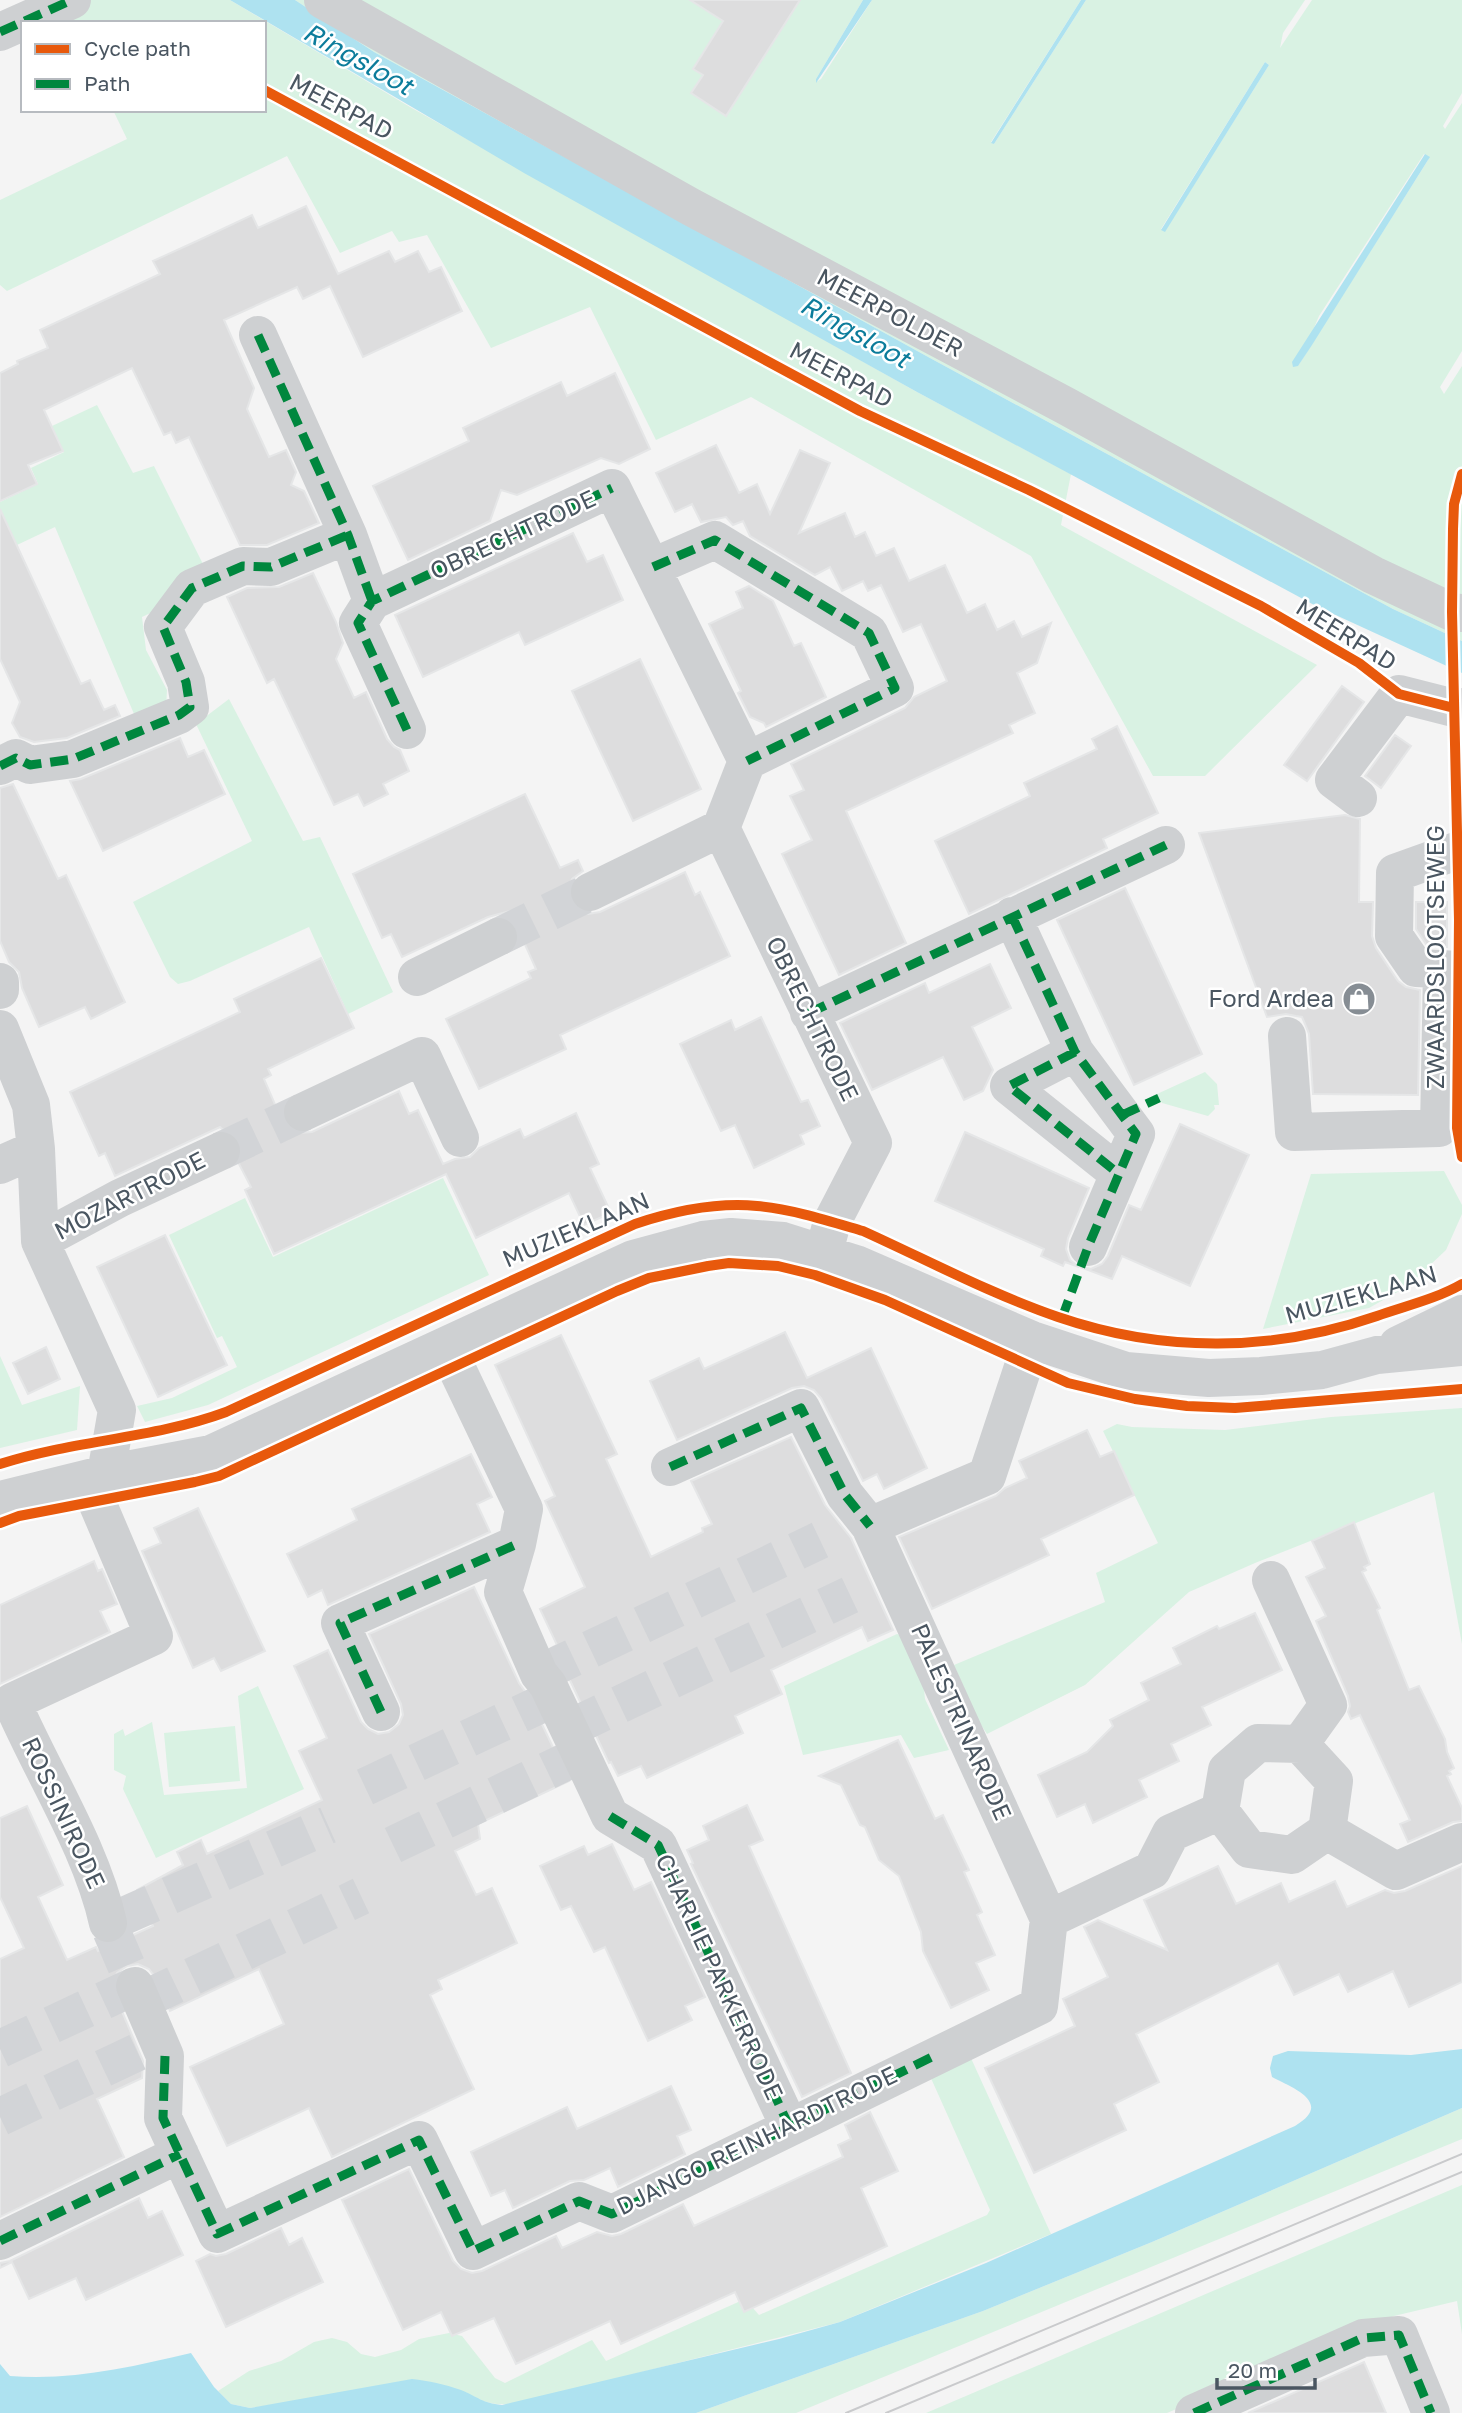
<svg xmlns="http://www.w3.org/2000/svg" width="1462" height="2413" font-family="'Golos Text',sans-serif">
	<rect width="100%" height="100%" fill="#f4f4f4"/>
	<path fill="#d9f2e3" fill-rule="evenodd" d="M59,0H230L410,107L917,392L1071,474L1061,525L1317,665L1205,776H1153L1031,556L751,397L656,440L590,307L491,348L427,235L399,242L392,231L340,253L287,156L7,291L0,285V200L127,139L113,110H264V23H70Z
		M295,0H863L816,79V82L821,79L872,0H1081L991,142L994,144L1086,0H1305L1283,33L1280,48L1312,0H1462V93L1443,126L1445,129L1462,103V351L1440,387L1444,394L1462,366V641L1393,609L930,358L374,52ZM1265,62L1269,65L1165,231L1161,229ZM1424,154L1429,157L1428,160L1298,366L1319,316Z
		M97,405L133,473L154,466L207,572L163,607L142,617L146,650L167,690L166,708L137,721L55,527L0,553V502L38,484L31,468L64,452L52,426Z
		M229,699L303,841L320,837L393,992L348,1014L309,927L190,981L178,984L170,977L133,902L252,841L196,724Z
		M1205,1072L1217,1084L1219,1105H1214L1215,1109L1208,1116L1162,1103L1157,1094Z
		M1444,1171L1462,1205V1214L1446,1250L1408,1286L1369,1308L1263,1329L1311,1174Z
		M443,1178L489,1275L208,1405L145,1422L137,1406L172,1398L237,1367L222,1336L217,1338L169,1235L245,1198L273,1257Z
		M0,1356L22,1405L80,1386L77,1430L0,1448Z
		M1462,1408V1644L1434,1492L1255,1563L1189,1592L1085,1685L987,1734L979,1722L954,1665L1105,1602L1096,1573L1158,1543L1103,1431L1117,1424L1132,1427L1225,1430L1331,1417Z
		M897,1634L908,1638L922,1670L925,1699L949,1750L914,1758L901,1735L803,1755L784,1686Z
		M258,1686L304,1789L156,1858L123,1789L126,1776L114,1770V1734L123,1729L125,1736L152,1722L164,1795L247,1788L238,1696Z
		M235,1726L240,1781L169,1787L164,1733Z
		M970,2056L1051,2234L840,2322L523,2402C497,2406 487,2405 465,2392L283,2403L250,2408L231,2404L218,2391L249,2371L281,2361L314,2342L332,2338L347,2342L361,2354L375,2357L401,2350L419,2339L449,2333L462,2336L495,2378L505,2383L592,2340L606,2361L745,2299L759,2315L987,2215L990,2210L930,2076Z
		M1462,2108V2139L796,2413H696L983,2311L1152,2242Z
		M1462,2185V2334L1457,2301L1394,2316L1167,2413H926Z"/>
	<path fill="#aee2f0" d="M230,0H295L374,52L930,358L1393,609L1462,641V673L1316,606L917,392L524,173Z
		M863,0H872L816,83V79Z
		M1081,0H1086L994,144L991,143Z
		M1265,62L1269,65L1165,232L1161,230Z
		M1425,154L1430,157L1428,160L1312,345L1298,366L1293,367L1292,362Z
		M1462,2049V2108L1152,2242L983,2311L696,2413H0V2364L10,2376C72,2381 131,2367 191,2353L214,2387L231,2404L250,2408L412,2379C429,2381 444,2384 461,2390C478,2397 482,2403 502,2405L779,2339L840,2322L986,2263L1295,2126C1334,2103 1293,2088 1272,2077L1270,2068L1273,2056L1288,2051L1411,2055Z"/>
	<path fill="#ddddde" stroke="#e5e6e7" stroke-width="2" d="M690,0H800L726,116L691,93L703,75L693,69L723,21Z
		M306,206L338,274L389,251L395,262L418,251L429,272L441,267L462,311L363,357L330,286L303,299L297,287L224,320L254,388L247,409L269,457L286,450L296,472L291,485L304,491L319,523L267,545H240L189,437L176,443L171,432L164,435L132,368L44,410L63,451L28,465L37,484L0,501V373L18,364L17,361L48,348L40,330L160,274L153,261L197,241L252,215L258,228Z
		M615,373L650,449L619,464L601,458L517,495L501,490L490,521L408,560L373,486L469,441L463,428L510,406L561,382L567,396Z
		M716,445L739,493L757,484L770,514L800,450L830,463L799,533L845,513L855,537L865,532L876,556L894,548L909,581L945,565L967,613L985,604L997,630L1014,621L1022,637L1051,623L1037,663L1017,673L1035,713L1009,725L1013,733L846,811L906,943L839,975L782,854L812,840L790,796L804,790L791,764L905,708L914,697L947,681L921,624L903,632L881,585L868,591L863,581L842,591L830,567L815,575L750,536L743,521L733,525L726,517L701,522L692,504L675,512L656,473Z
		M0,509L81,684L90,680L104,710L115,705L120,716L67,738L34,742L20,737L12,723L20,702L0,659Z
		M573,533L587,562L603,555L623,600L525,645L519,632L423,677L395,615Z
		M313,573L336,622L343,643L336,659L354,698L366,692L387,739L394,747L400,750L409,771L383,784L388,794L364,806L358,794L334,805L274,679L267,683L227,597L247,588L279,587Z
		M749,586L773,601L794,646L801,643L826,697L766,727L764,723L750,717L738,693L741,691L709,624L743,608L736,592Z
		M640,659L701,789L633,821L572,691Z
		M1342,686L1364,702L1307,781L1284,765Z
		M1117,726L1158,813L1103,839L1107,848L969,914L935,841L1030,796L1024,783L1097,749L1092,739Z
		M1395,735L1411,746L1381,788L1365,776Z
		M180,738L188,757L204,750L225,794L103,851L70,781L81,779Z
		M13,784L58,879L66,875L125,1002L91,1019L85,1007L39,1027L22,988L19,972L9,962L0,941V788Z
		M525,794L560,868L578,860L583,871L572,879L568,890L570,901L577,910L588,914L600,912L685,872L695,895L700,892L730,956L560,1035L566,1049L479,1089L446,1019L531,978L528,972L536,969L510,911L488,917L402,957L391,934L382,938L353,874Z
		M1345,815L1360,819L1359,902H1373L1372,936L1376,948L1398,981L1406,987L1420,990L1418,1095L1313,1094L1309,1034L1305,1024L1302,1017L1296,1016L1286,1014L1267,1017L1199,833Z
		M1125,888L1202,1054L1134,1085L1057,920Z
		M1416,902H1447V947H1428L1416,929Z
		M321,958L354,1028L268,1069L271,1075L264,1079L289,1137L298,1133L312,1132L399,1091L409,1114L418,1110L443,1164L455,1159L470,1157L479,1148L520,1129L524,1138L576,1113L599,1164L590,1168L611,1213L584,1225L569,1193L476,1238L446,1174L274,1254L245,1190L251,1187L239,1164L243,1154L241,1142L233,1133L222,1129L220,1127L115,1176L105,1153L99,1156L70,1092L240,1012L234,999Z
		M990,964L1011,1008L972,1027L993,1070L983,1091L964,1100L943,1057L872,1090L840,1023L925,983L929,993Z
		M761,1017L801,1102L808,1100L820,1126L800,1135L804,1144L754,1168L735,1125L721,1131L680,1044L731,1020L735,1030Z
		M1180,1124L1249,1155L1190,1286L1122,1256L1112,1279L1080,1267L1091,1269L1102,1264L1108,1256L1129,1205L1141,1210Z
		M965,1132L1089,1188L1068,1238L1066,1249L1070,1260L1079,1267L1065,1262L1063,1266L1041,1256L1044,1249L935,1201Z
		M165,1235L227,1365L158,1397L97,1267Z
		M785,1332L807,1378L871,1348L927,1468L884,1489L877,1474L863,1481L821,1398L814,1390L804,1386L792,1388L677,1440L650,1381L699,1358L704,1369Z
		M561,1335L617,1454L606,1459L651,1557L703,1532L702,1528L712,1524L691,1481L791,1437L825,1505L851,1538L893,1630L868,1641L862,1627L771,1670L782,1694L735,1716L743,1733L647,1778L641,1766L618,1776L611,1762L609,1763L568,1676L558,1662L551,1648L557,1645L540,1609L585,1587L545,1501L555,1496L495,1365Z
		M46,1347L60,1379L28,1394L13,1363Z
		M1087,1430L1100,1457L1114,1451L1134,1495L1041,1539L1049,1555L932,1609L899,1537L996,1496L1005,1488L1027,1478L1019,1461Z
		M471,1454L492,1497L477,1504L490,1532L328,1605L322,1590L308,1597L287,1554L357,1520L352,1509Z
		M198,1508L265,1651L221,1671L214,1658L193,1668L142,1551L161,1543L154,1528Z
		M1354,1522L1370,1564L1364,1567L1366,1570L1362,1572L1380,1608L1377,1610L1409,1690L1419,1686L1445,1739L1447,1752L1454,1768L1449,1771L1451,1774L1447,1776L1462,1808V1821L1453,1822L1408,1842L1400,1824L1410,1820L1360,1715L1351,1719L1348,1712L1350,1706L1348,1696L1316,1621L1326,1616L1306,1577L1325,1568L1312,1541Z
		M94,1561L98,1571L102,1569L117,1604L100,1611L110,1632L0,1684V1605Z
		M474,1587L519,1683L529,1697L569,1781L478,1824L480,1839L455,1851L476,1895L492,1888L517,1943L438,1980L442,1989L430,1995L474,2089L332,2157L309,2108L227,2146L190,2067L284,2024L259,1969L170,2011L155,1977L149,1969L138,1964L127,1966L117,1973L113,1984L115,1995L143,2061L142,2078L97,2099L124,2157L0,2217V1959L24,1948L0,1897V1818L27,1806L63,1885L38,1897L67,1960L96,1947L98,1951L153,1926L137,1890L183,1865L177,1852L201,1840L207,1854L322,1800L299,1751L327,1738L294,1666L328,1650L361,1722L368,1729L378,1734L389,1732L399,1724L403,1715L401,1704L369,1634Z
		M1255,1613L1282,1670L1202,1707L1211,1725L1171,1744L1179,1761L1139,1780L1147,1797L1093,1823L1085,1804L1057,1817L1038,1775L1087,1752L1113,1726L1110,1720L1149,1700L1141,1683L1181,1664L1173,1648L1217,1626L1219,1629Z
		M898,1740L935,1819L943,1815L969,1870L964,1872L982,1912L977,1915L995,1955L976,1963L989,1990L951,2008L923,1951L921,1932L899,1876L879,1860L865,1827L860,1825L841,1785L819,1776Z
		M747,1805L763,1840L749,1846L851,2073L802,2097L691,1864L693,1863L687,1850L709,1840L703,1826Z
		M612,1844L634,1890L651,1882L705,1997L685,2006L692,2020L648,2041L605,1947L594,1952L571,1906L561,1910L540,1866L584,1846L588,1855Z
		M1218,1866L1236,1904L1281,1883L1289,1902L1335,1881L1347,1907L1385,1890L1394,1893L1405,1891L1462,1866V1982L1409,2007L1393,1971L1348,1992L1339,1974L1294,1995L1278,1963L1136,2034L1159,2082L1114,2104L1126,2130L1034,2173L985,2068L1075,2026L1063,1999L1108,1977L1084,1927L1098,1920L1167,1950L1144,1900Z
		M671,2086L691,2130L677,2136L685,2154L618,2187L610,2168L584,2180L570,2181L513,2208L505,2190L491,2196L471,2152L567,2107L577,2129Z
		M870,2112L898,2171L861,2188L887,2246L744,2312L735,2292L621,2344L610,2321L516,2364L494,2318L452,2336L441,2312L403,2330L342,2200L409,2169L453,2261L461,2269L472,2273L482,2271L556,2236L562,2248L597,2232L612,2236L621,2234L683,2204L694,2226L843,2157L838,2145L851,2139L845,2125Z
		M139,2198L148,2218L162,2211L183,2255L86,2300L76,2278L29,2299L12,2262L0,2268V2263L10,2261Z
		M281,2228L289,2245L302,2238L323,2282L226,2327L196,2261L210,2254L216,2256L226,2254Z
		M1364,2362L1386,2413H1248Z"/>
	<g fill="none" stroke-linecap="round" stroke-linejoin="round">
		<path stroke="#d2d4d7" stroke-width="38" stroke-dasharray="38 19" stroke-linecap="butt" d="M498,937L590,892
			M221,1151L303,1112
			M539,1674L820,1540
			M568,1729L850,1595
			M365,1787L554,1698
			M393,1845L580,1755
			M141,2001L361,1896
			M0,2049L135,1986L108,1923L328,1825
			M0,2117L159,2042"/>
		<path stroke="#ced0d2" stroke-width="38" d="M323,0L691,207L1066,406L1373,575L1452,612L1462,613
			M0,32L72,0
			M258,335L348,535L372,601
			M653,567L715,540L869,633L895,688L747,761
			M407,730L358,623L372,601L612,488L747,761L721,828L873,1143L832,1222L824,1252
			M0,766L16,758L30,765L73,759L179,715L190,707L186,682L163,627L192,588L243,566L271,567L348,535
			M1358,798L1334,780L1399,694L1454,708L1462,707
			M1462,849L1395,873L1394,936L1416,968L1462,970
			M590,892L721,828
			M1012,916L1075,1052L1136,1134L1088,1247
			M417,977L498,937
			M0,982V990
			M809,1013L1166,845
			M0,1029L31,1105L36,1149L40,1241L117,1410L106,1474L96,1500L154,1636L12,1702C43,1774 91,1847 108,1923
			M1287,1036L1294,1132L1439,1128L1442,969
			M1075,1052L1009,1086L1119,1174
			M303,1112L422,1056L460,1138
			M0,1165L36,1149
			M40,1241L120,1198L221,1151
			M1398,1345L1462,1314
			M446,1346L524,1509L517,1544L503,1592L539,1674L548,1685L610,1816L658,1845L789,2126
			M670,1467L801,1408L845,1495L870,1526
			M0,1500L106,1474L211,1454L633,1259L703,1240L731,1237L783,1241L856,1264L1032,1340L1126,1371L1209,1378L1261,1376L1322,1370L1377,1355L1462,1347
			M1271,1580L1328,1705L1300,1744
			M381,1712L340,1623L517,1544
			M1258,1743L1300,1744L1334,1781L1327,1831L1292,1855L1249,1849L1220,1811L1227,1770Z
			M1327,1831L1396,1871L1462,1842
			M1049,1919L1152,1870L1171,1833L1220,1811
			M135,1986L165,2056L163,2118L217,2234L419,2140L473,2251L579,2201L612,2214L1039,2006L1049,1919L870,1526L987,1476L1032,1340
			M0,2241L180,2154
			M1194,2413L1363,2338L1399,2335L1431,2413"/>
		<path stroke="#c9cacc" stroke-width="2" d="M846,2413L1462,2154
			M886,2413L1462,2172"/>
		<path stroke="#00873e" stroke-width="9" stroke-dasharray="18 9" stroke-linecap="butt" d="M0,32L72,0
			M258,335L348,535L372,601
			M653,567L715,540L869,633L895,688L747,761
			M407,730L358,623L372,601L612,488
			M0,766L16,758L30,765L73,759L179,715L190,707L186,682L163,627L192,588L243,566L271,567L348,535
			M1012,916L1075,1052L1136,1134L1088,1247L1062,1318
			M809,1013L1166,845
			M1075,1052L1009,1086L1119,1174
			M1122,1115L1159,1098
			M670,1467L801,1408L845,1495L870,1526
			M381,1712L340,1623L517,1544
			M610,1816L658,1845L789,2126
			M165,2056L163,2118L217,2234L419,2140L473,2251L579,2201L612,2214L936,2055
			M0,2241L180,2154
			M1194,2413L1363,2338L1399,2335L1431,2413"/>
		<defs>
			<path id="cycleway" d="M264,90L860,411L1029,490L1261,606L1359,663L1399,694L1454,708
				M1462,474L1454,504L1453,529L1452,612L1459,920L1457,1128L1462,1157
				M0,1464C74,1440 153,1439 226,1412L635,1224C674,1211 715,1202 757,1206C792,1209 829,1221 863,1231C927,1260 991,1294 1058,1317C1163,1353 1273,1352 1377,1316C1405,1306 1436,1299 1462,1284
				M0,1523L19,1516L195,1482L219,1476L617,1291L649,1278L708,1266L729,1263L778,1266L815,1275L885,1300L1068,1383L1135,1399L1187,1406L1235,1408L1462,1389"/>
		</defs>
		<use href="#cycleway" stroke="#fff" stroke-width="15"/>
		<use href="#cycleway" stroke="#e8590c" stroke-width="10"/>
	</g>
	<defs>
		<symbol id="shop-disc" viewBox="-11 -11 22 22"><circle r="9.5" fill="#868d94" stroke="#fff"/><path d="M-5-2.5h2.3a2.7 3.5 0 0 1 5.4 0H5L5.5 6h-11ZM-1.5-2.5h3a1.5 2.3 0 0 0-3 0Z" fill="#fff"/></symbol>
	</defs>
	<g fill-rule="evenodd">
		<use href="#shop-disc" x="1340" y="980" width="38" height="38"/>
	</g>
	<g text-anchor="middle" stroke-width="5" stroke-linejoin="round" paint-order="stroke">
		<g font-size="24" fill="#4a5661" stroke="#fff">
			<text transform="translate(341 107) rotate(28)" y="8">MEERPAD</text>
			<text transform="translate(890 313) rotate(28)" y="8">MEERPOLDER</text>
			<text transform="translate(841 375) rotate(28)" y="8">MEERPAD</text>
			<text transform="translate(513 535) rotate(-25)" y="8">OBRECHTRODE</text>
			<text transform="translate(1346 635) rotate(32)" y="8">MEERPAD</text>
			<text transform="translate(1436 957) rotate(-90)" y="8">ZWAARDSLOOTSEWEG</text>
			<text transform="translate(812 1019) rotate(64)" y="8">OBRECHTRODE</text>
			<text transform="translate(130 1196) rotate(-27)" y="8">MOZARTRODE</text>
			<text transform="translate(576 1230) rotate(-23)" y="8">MUZIEKLAAN</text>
			<text transform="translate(1361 1295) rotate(-16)" y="8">MUZIEKLAAN</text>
			<text transform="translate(961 1722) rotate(66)" y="8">PALESTRINARODE</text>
			<text transform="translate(63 1813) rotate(65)" y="8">ROSSINIRODE</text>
			<text transform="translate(719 1977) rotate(65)" y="8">CHARLIE PARKERRODE</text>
			<text transform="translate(757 2141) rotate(-26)" y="8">DJANGO REINHARDTRODE</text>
		</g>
		<g font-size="24" fill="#4a5661" stroke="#fff" text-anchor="end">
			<text x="1334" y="1007">Ford Ardea</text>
		</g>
		<g font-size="26" font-style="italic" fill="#0c7c9b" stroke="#fff">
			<text transform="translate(358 59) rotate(29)" y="9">Ringsloot</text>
			<text transform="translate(855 332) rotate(29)" y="9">Ringsloot</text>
		</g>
	</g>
	<rect x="21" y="21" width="245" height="91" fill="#ffffff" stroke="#b7bbc0" stroke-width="2"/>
	<rect x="35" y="44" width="35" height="10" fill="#e8590c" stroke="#b7bbc0" stroke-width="2"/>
	<text x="84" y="56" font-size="21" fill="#4a5661">Cycle path</text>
	<rect x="35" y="79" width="35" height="10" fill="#00873e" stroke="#b7bbc0" stroke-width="2"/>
	<text x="84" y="91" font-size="21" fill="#4a5661">Path</text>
	<path d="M1217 2378v10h98v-10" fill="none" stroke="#4a5661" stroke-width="3.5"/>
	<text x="1228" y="2378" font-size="21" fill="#4a5661" stroke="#ffffff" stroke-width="5" paint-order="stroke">20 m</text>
</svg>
